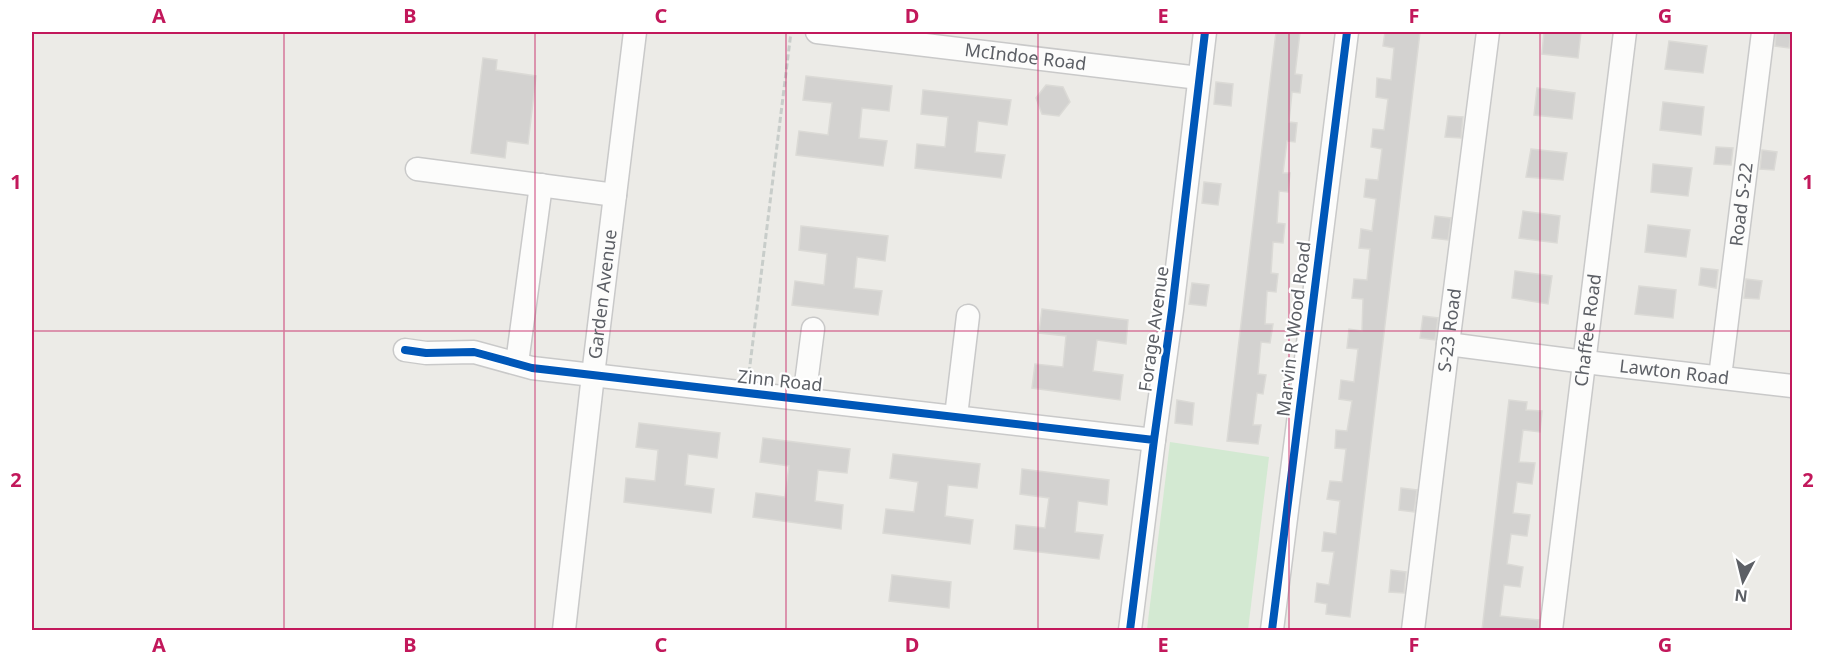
<svg xmlns="http://www.w3.org/2000/svg" width="1824" height="662" font-family="'Noto Sans',sans-serif">
	<rect width="100%" height="100%" fill="#ecebe7"/>
	<path fill="#d3e9d2" d="M1170,442L1269,457L1248,630H1162L1147,629Z"/>
	<path fill="#d3d2d0" stroke="#dbdad6" stroke-width="1.5" d="M1276,32H1300L1295,74L1302,75L1300,93L1292,92L1289,122L1297,123L1295,142L1287,141L1283,173H1290L1288,192L1279,191L1277,223L1285,224L1283,243L1273,242L1271,273L1278,274L1276,292L1267,291L1265,324H1273L1270,343L1261,342L1258,374L1266,375L1263,394L1257,393L1253,425H1261L1258,444L1227,441Z
		M1385,32H1420L1350,617L1326,614L1327,604L1315,602L1317,583L1329,585L1334,552L1322,551L1324,532L1336,534L1340,501L1327,499L1330,481L1342,482L1346,449L1335,448L1336,430L1347,431L1352,401L1339,399L1341,380L1354,382L1358,349L1347,348L1349,329L1362,331L1363,299L1352,298L1354,279L1367,280L1370,249L1359,248L1361,229L1372,231L1376,199L1364,197L1366,179L1378,180L1382,149L1371,147L1373,129L1384,130L1388,99L1376,97L1377,78L1391,80L1394,48L1383,46Z
		M1544,32H1581L1578,58L1542,54Z
		M1776,32H1791L1789,48L1775,46Z
		M1669,41L1707,46L1703,73L1665,69Z
		M483,58L497,60L496,70L536,76L528,144L507,141L505,158L471,153Z
		M806,76L892,86L889,111L862,108L859,138L887,141L883,166L796,155L799,131L828,135L832,103L803,100Z
		M1216,82L1233,84L1231,106L1214,104Z
		M1046,85L1063,87L1070,102L1059,116L1042,114L1036,98Z
		M1537,88L1575,93L1572,119L1534,115Z
		M923,90L1011,100L1007,125L978,121L975,152L1005,155L1001,178L915,168L917,144L945,147L948,117L921,114Z
		M1663,102L1704,107L1701,135L1660,130Z
		M1448,116L1463,117L1461,138L1445,137Z
		M1716,147L1733,148L1731,165L1714,164Z
		M1531,149L1567,153L1563,180L1526,177Z
		M1762,150L1777,152L1774,170L1760,169Z
		M1653,164L1692,168L1688,196L1651,192Z
		M1204,182L1221,184L1218,205L1202,203Z
		M1523,211L1560,216L1557,243L1519,238Z
		M1435,216L1451,218L1448,240L1432,238Z
		M1648,225L1690,230L1686,257L1645,252Z
		M801,226L888,236L885,261L857,257L854,288L882,291L878,315L792,305L795,281L824,285L827,254L799,250Z
		M1701,268L1718,270L1716,288L1699,285Z
		M1515,271L1552,276L1548,304L1512,298Z
		M1746,279L1762,281L1759,299L1744,298Z
		M1192,283L1209,285L1206,306L1189,304Z
		M1639,286L1676,290L1673,318L1635,314Z
		M1042,309L1128,320L1126,344L1097,340L1093,371L1123,375L1120,400L1032,388L1035,364L1063,367L1066,336L1039,333Z
		M1423,316L1438,318L1435,340L1420,338Z
		M1177,400L1194,403L1192,425L1175,423Z
		M1509,400L1527,402L1526,410L1542,411L1540,432L1523,430L1519,462L1535,463L1532,484L1517,482L1513,513L1530,515L1527,536L1511,534L1507,564L1523,567L1520,587L1504,585L1500,616L1539,620L1538,630H1482Z
		M639,423L720,433L717,458L688,454L685,485L714,489L711,513L624,502L626,478L655,481L658,450L636,447Z
		M763,438L850,449L847,473L818,470L815,501L843,505L841,529L753,517L756,493L785,497L789,466L760,462Z
		M893,454L980,464L977,488L948,485L945,516L973,520L970,544L883,533L886,509L914,512L918,482L890,478Z
		M1022,469L1109,480L1107,505L1078,501L1075,532L1103,535L1099,559L1014,549L1016,525L1045,528L1049,498L1020,494Z
		M1401,488L1417,490L1414,512L1399,510Z
		M1391,570L1406,572L1404,593L1389,592Z
		M892,575L951,582L949,608L889,601Z"/>
	<g fill="none" stroke-linecap="round" stroke-linejoin="round">
		<defs>
			<g id="minor">
				<path id="s1" d="M817,32L1199,78"/>
				<path d="M417,169L615,195"/>
				<path id="s2" d="M1448,344L1585,362L1792,386"/>
				<path d="M405,350L426,353L474,352L532,368L1154,440"/>
				<path d="M517,363L541,185"/>
				<path id="s3" d="M1720,377L1763,32"/>
				<path d="M804,399L813,329"/>
				<path d="M956,416L968,316"/>
				<path id="s4" d="M564,630L593,375L635,32"/>
				<path d="M1130,630L1154,440L1172,310L1205,32"/>
				<path d="M1272,630L1347,32"/>
				<path id="s5" d="M1413,630L1448,344L1488,32"/>
				<path id="s6" d="M1551,630L1625,32"/>
			</g>
		</defs>
		<use href="#minor" stroke="#c9c9c9" stroke-width="25"/>
		<path stroke="#c8cdca" stroke-width="3" stroke-dasharray="6 3" stroke-linecap="butt" d="M749,373L791,32"/>
		<use href="#minor" stroke="#fcfcfb" stroke-width="22"/>
		<defs>
			<path id="cycleway" d="M405,350L426,353L474,352L532,368L1154,440
				M1130,630L1154,440L1172,310L1205,32
				M1272,630L1347,32"/>
		</defs>
		<use href="#cycleway" stroke="#fff" stroke-width="11"/>
		<use href="#cycleway" stroke="#0057b8" stroke-width="8"/>
	</g>
	<path fill="none" stroke="#c2185b" stroke-width="1.5" stroke-opacity="0.55" d="M284,32V630M535,32V630M786,32V630M1038,32V630M1289,32V630M1540,32V630M32,331H1792"/>
	<g text-anchor="middle" stroke-width="4.5" stroke-linejoin="round" paint-order="stroke">
		<g font-size="18" fill="#5c5f65" stroke="#fff">
			<text dy="6" stroke="none"><textPath href="#s1" startOffset="210">McIndoe Road</textPath></text>
			<text dy="6" stroke="none"><textPath href="#s3" startOffset="174">Road S-22</textPath></text>
			<text dy="6" stroke="none"><textPath href="#s4" startOffset="338">Garden Avenue</textPath></text>
			<text transform="translate(1154 329) rotate(-82)" y="6">Forage Avenue</text>
			<text transform="translate(1294 329) rotate(-83)" y="6">Marvin R Wood Road</text>
			<text dy="6" stroke="none"><textPath href="#s5" startOffset="302">S-23 Road</textPath></text>
			<text dy="6" stroke="none"><textPath href="#s6" startOffset="302">Chaffee Road</textPath></text>
			<text dy="6" stroke="none"><textPath href="#s2" startOffset="228">Lawton Road</textPath></text>
			<text transform="translate(780 381) rotate(6)" y="6">Zinn Road</text>
		</g>
	</g>
	<rect width="1824" height="662" fill="none" stroke="#ffffff" stroke-width="66"/>
	<g transform="translate(1743 581) rotate(187)" stroke="#ffffff" stroke-width="4.5" paint-order="stroke">
	<path d="M0-4.5L10 22L0 15L-10 22Z" fill="#5c5f65"/>
	<text y="-9" font-size="16" font-weight="bold" text-anchor="middle" fill="#5c5f65">N</text>
	</g>
	<rect x="33" y="33" width="1758" height="596" fill="none" stroke="#c2185b" stroke-width="2"/>
	<g font-size="20" text-anchor="middle" font-weight="bold" fill="#c2185b">
		<text x="159" y="23">A</text>
		<text x="410" y="23">B</text>
		<text x="661" y="23">C</text>
		<text x="912" y="23">D</text>
		<text x="1163" y="23">E</text>
		<text x="1414" y="23">F</text>
		<text x="1665" y="23">G</text>
		<text x="16" y="189">1</text>
		<text x="1808" y="189">1</text>
		<text x="16" y="487">2</text>
		<text x="1808" y="487">2</text>
		<text x="159" y="652">A</text>
		<text x="410" y="652">B</text>
		<text x="661" y="652">C</text>
		<text x="912" y="652">D</text>
		<text x="1163" y="652">E</text>
		<text x="1414" y="652">F</text>
		<text x="1665" y="652">G</text>
	</g>
</svg>
